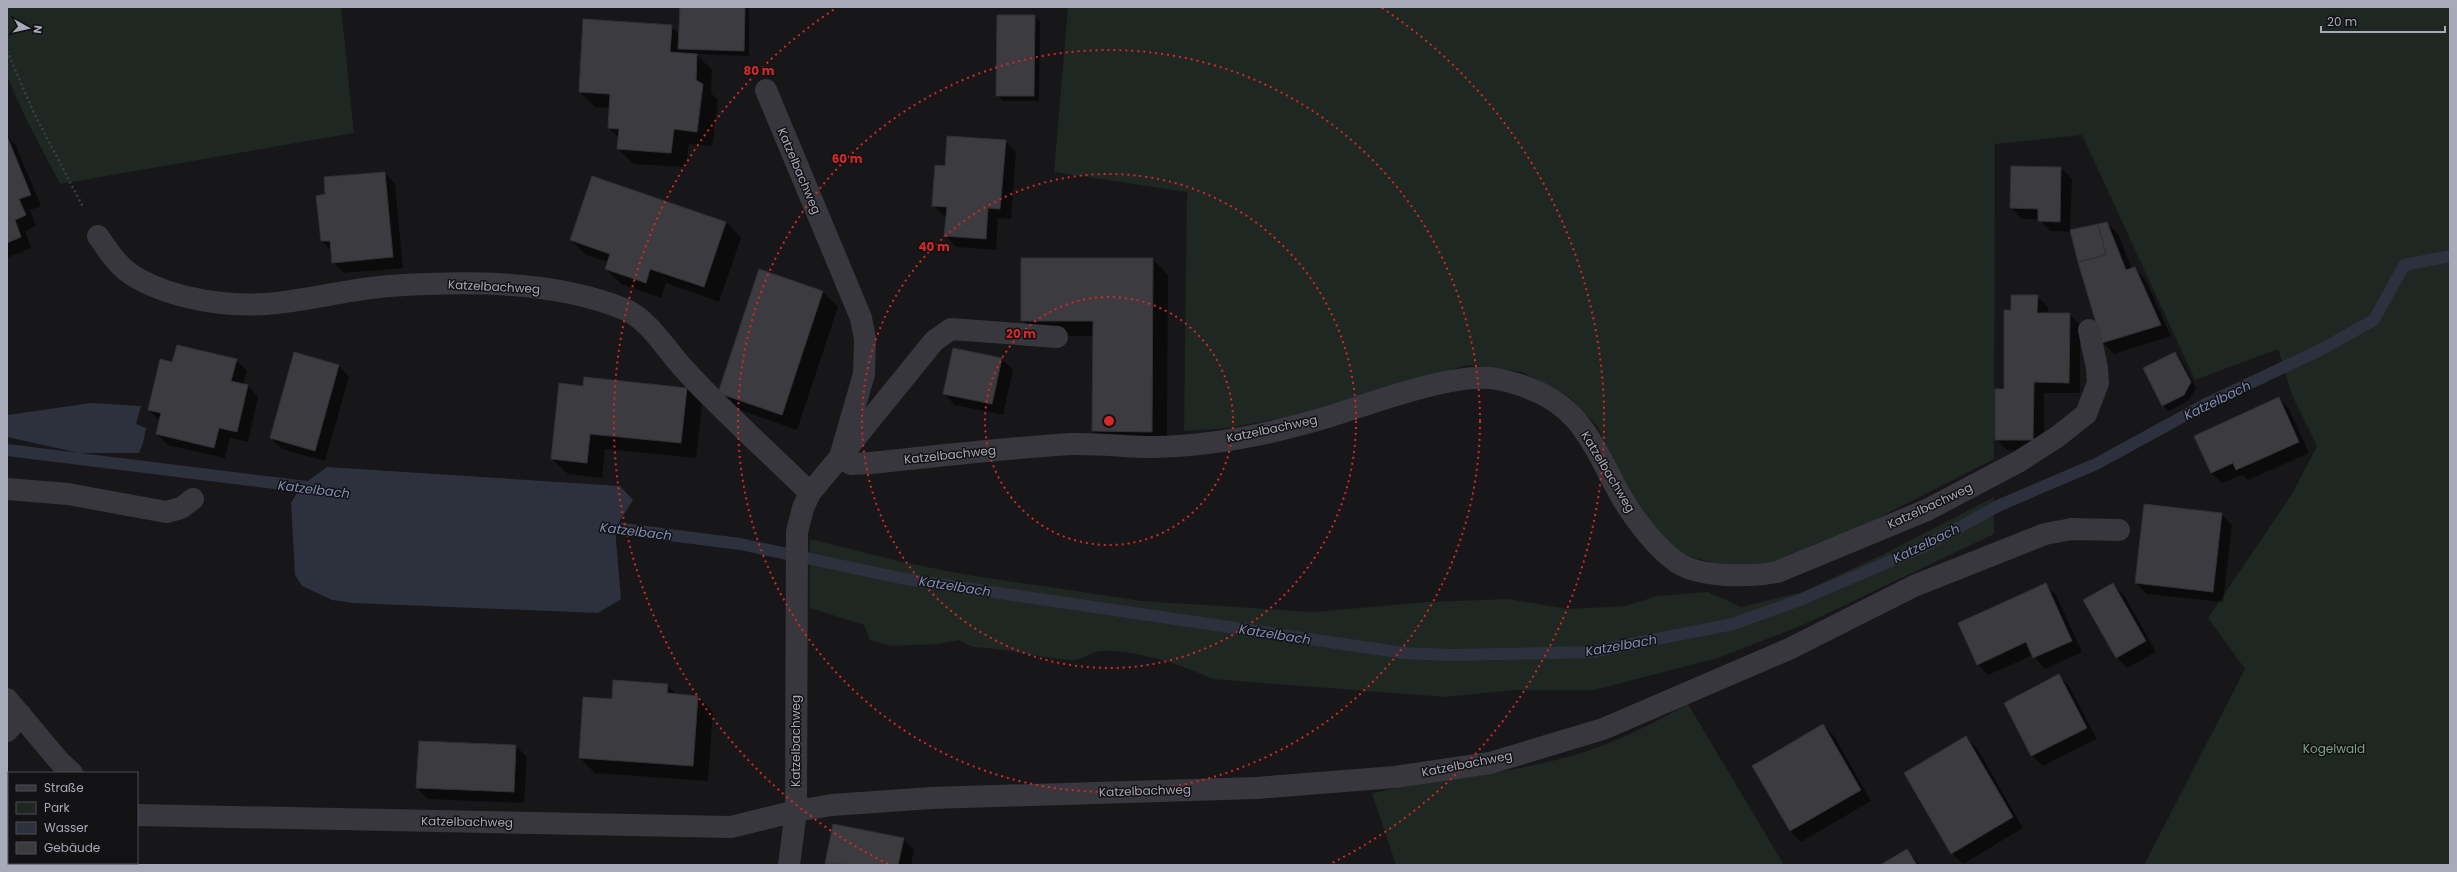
<svg xmlns="http://www.w3.org/2000/svg" width="2457" height="872" font-family="Poppins,sans-serif">
	<rect width="100%" height="100%" fill="#171618"/>
	<path fill="#1e2721" d="M7,7H341L354,133L60,184L25,117L7,76Z
		M1068,7H2450V865H2144L2245,669L2208,618L2292,494L2317,446L2292,395L2278,349L2195,380L2082,135L1995,144L1994,459L1835,540L1774,563L1727,567L1681,554L1659,536L1622,479L1598,427L1569,397L1522,372L1468,365L1301,414L1229,428L1184,431L1187,192L1054,172Z
		M1994,497V534L1803,625L1718,658L1594,690H1515L1445,697L1212,679C1183,665 1133,649 1101,651C1091,651 1082,661 1072,660C1039,658 1006,648 973,647L959,640L939,644L892,646L870,640L864,625L810,608V539L902,562L962,574L1142,601L1313,612L1427,602L1509,599L1568,609L1625,606L1657,596L1708,592L1741,607L1802,592L1884,554Z
		M1688,704L1784,865H1396L1372,793C1441,778 1513,774 1581,753C1618,741 1654,723 1688,704Z"/>
	<path fill="#2c313d" d="M91,403L141,406L136,424L146,428L143,443L139,453H79L7,437V415Z
		M327,467L620,486L633,500L615,528L621,599L598,613L353,603L332,600L302,586L295,575L291,503L301,486Z"/>
	<path fill="#0007" d="M681,7H749V56L696,54L712,70L711,93L718,100L712,146L689,144L686,167L634,164L618,149L619,138L609,128L610,108L595,107L580,92L671,26L679,34Z
		M1034,16L1040,21L1039,101H1003L997,95Z
		M7,136L16,146L41,206L30,210L36,226L25,231L31,248L7,258Z
		M1005,141L1016,152L1011,219L998,218L996,250L956,247L946,236L947,217L944,216L933,205L946,167Z
		M2012,167L2061,168L2072,179L2070,231L2107,223L2118,234L2132,269L2134,268L2145,279L2171,336L2114,354L2103,343L2072,232L2050,231L2039,219H2022L2011,208Z
		M385,173L395,184L403,268L344,273L333,262L332,251L322,241L326,195Z
		M593,177L726,222L741,238L719,302L666,283L661,298L621,284L606,269L608,262L586,255L571,240Z
		M1153,259L1168,275L1167,447L1108,446L1093,431L1094,336H1037L1022,320Z
		M822,291L838,307L797,430L734,408L719,393Z
		M2037,296L2048,307V314H2070L2080,325V393H2044V451L2007,450L1996,439L2005,390L2012,311Z
		M954,349L1002,359L1013,370L1003,415L955,405L944,394Z
		M2175,353L2180,358L2196,388L2189,400L2169,411L2163,406L2144,368Z
		M236,360L247,371L243,385L248,386L258,397L248,442L230,438L225,458L168,445L157,434L160,421L149,410L173,363Z
		M339,366L349,377L325,461L282,449L271,438Z
		M583,387L687,389L702,404L696,458L605,449L602,478L568,474L552,459Z
		M2279,398L2289,409L2309,453L2248,480L2242,475L2222,483L2211,473Z
		M2221,514L2232,525L2223,602L2147,594L2136,583Z
		M2046,585L2056,595L2082,652L2045,669L2033,655L1988,675L1978,664Z
		M2113,585L2124,595L2156,652L2127,668L2117,658Z
		M2059,676L2069,686L2097,739L2043,766L2032,756L2005,703Z
		M667,685L677,695L698,696L713,712L708,781L595,773L580,758L613,700Z
		M1823,725L1834,736L1871,801L1801,842L1790,831Z
		M1966,737L1977,748L2023,828L1963,864L1952,853Z
		M516,746L527,757L524,803L428,799L417,788Z
		M903,839L914,850L911,865L826,864Z
		M1907,850L1920,865H1884Z"/>
	<g fill="none" stroke-linecap="round" stroke-linejoin="round">
		<path stroke="#2c313d" stroke-width="12" d="M7,450L315,488
			M599,526L740,544L905,579L1404,653L1451,655L1591,652L1733,624L1800,600L1923,547L2000,505L2096,464L2206,404L2322,349L2374,320L2404,265L2450,256"/>
	</g>
	<path fill="#3c3b40" stroke="#313034" d="M680,7H745L744,51L678,49Z
		M997,15H1035L1034,96H996Z
		M583,19L672,25L670,52L697,54L696,80L703,84L697,132L674,129L671,153L617,149L619,129L608,128L610,94L579,92Z
		M7,136L31,195L19,199L26,215L15,220L21,237L7,243Z
		M947,136L1006,140L1000,209L988,208L986,239L944,236L947,207L932,206L935,165L945,166Z
		M2011,166L2061,167L2060,222L2038,221V209L2010,208Z
		M385,172L393,257L332,263L330,241H321L316,196L325,194L324,177Z
		M592,176L726,222L704,287L650,269L646,283L605,269L610,254L570,240Z
		M2107,222L2126,270L2135,267L2161,325L2102,343L2078,262L2106,255L2098,224Z
		M2098,224L2106,255L2078,262L2070,230Z
		M1021,258H1153L1152,432L1092,431L1093,321H1021Z
		M759,269L823,291L782,415L718,393Z
		M2011,295H2038L2037,313H2070L2069,383L2034,382L2033,440H1995V389H2004V310H2011Z
		M177,345L237,359L231,381L248,385L237,432L219,428L214,448L156,434L161,413L148,410L160,359L172,362Z
		M953,348L1002,358L992,404L943,394Z
		M294,352L339,365L315,451L270,438Z
		M2175,352L2191,382L2184,395L2162,406L2143,368Z
		M584,377L687,388L681,443L590,434L587,463L551,459L559,383L583,386Z
		M2279,397L2299,442L2236,470L2233,463L2211,473L2194,436Z
		M2144,504L2222,513L2213,592L2135,583Z
		M2046,583L2072,641L2033,658L2026,642L1977,665L1958,623Z
		M2113,583L2146,641L2116,658L2083,600Z
		M2059,674L2087,728L2031,756L2004,703Z
		M613,680L668,684L667,693L698,696L693,766L579,758L583,697L612,699Z
		M1823,724L1861,790L1790,831L1752,766Z
		M1966,736L2013,817L1951,854L1904,773Z
		M419,741L516,745L514,792L416,788Z
		M833,824L904,838L898,865L825,864Z
		M1907,849L1917,865H1883L1882,864Z"/>
	<g fill="none" stroke-linecap="round" stroke-linejoin="round">
		<path stroke="#3d3e45" stroke-width="2.5" stroke-dasharray="2 3" stroke-linecap="butt" d="M7,51L34,113L83,207"/>
		<path stroke="#38373e" stroke-width="22" d="M766,90L861,318L865,339L864,374L840,457L810,493L803,508L797,532L796,811L832,805L931,798L1256,788L1395,777L1490,763L1603,729L1789,649L1914,586L2045,534L2072,529L2119,530
			M98,236C109,252 119,268 137,278C176,300 231,308 276,303C314,299 351,289 389,286C466,281 552,280 624,309C650,320 666,350 685,370C724,413 769,452 810,493
			M1057,337L951,329L934,341L840,457L851,464L871,463C938,456 1005,448 1072,444C1099,443 1126,447 1153,447C1212,446 1275,433 1331,416C1372,403 1457,371 1497,379C1527,385 1556,397 1576,420C1596,444 1607,472 1622,498C1635,520 1657,549 1678,563C1702,578 1750,577 1777,572L1927,510L2018,462L2057,437L2086,414L2098,383L2097,368L2089,330
			M7,489L68,494L166,512L181,508L193,499
			M7,699L60,762L72,773
			M7,731L21,715
			M137,815L731,827L796,811L789,865"/>
	</g>
	<g fill="none" stroke="#d62828" stroke-width="2" stroke-dasharray="2 4">
		<circle cx="1109" cy="421" r="124"/>
		<circle cx="1109" cy="421" r="247"/>
		<circle cx="1109" cy="421" r="371"/>
		<path d="M888 864A495 495 0 0 1 836 8M1382 8A495 495 0 0 1 1330 864"/>
	</g>
	<g text-anchor="middle" stroke-width="3" stroke-linejoin="round" paint-order="stroke">
		<g font-size="12" fill="#a8a9b9" stroke="#121113">
			<text transform="translate(799 171) rotate(67)" y="4">Katzelbachweg</text>
			<text transform="translate(494 287) rotate(3)" y="4">Katzelbachweg</text>
			<text transform="translate(1272 429) rotate(-12)" y="4">Katzelbachweg</text>
			<text transform="translate(950 455) rotate(-6)" y="4">Katzelbachweg</text>
			<text transform="translate(1608 472) rotate(59)" y="4">Katzelbachweg</text>
			<text transform="translate(1930 506) rotate(-25)" y="4">Katzelbachweg</text>
			<text transform="translate(796 741) rotate(-90)" y="4">Katzelbachweg</text>
			<text transform="translate(1467 764) rotate(-11)" y="4">Katzelbachweg</text>
			<text transform="translate(1145 791) rotate(-2)" y="4">Katzelbachweg</text>
			<text transform="translate(467 822) rotate(1)" y="4">Katzelbachweg</text>
		</g>
		<g font-size="12" fill="#7fa48a" stroke="#121113">
			<text x="2334" y="753">Kogelwald</text>
		</g>
		<g font-size="13" font-style="italic" fill="#7f8eb4" stroke="#121113">
			<text transform="translate(2217 400) rotate(-26)" y="5">Katzelbach</text>
			<text transform="translate(314 489) rotate(7)" y="5">Katzelbach</text>
			<text transform="translate(636 531) rotate(7)" y="5">Katzelbach</text>
			<text transform="translate(1926 543) rotate(-26)" y="5">Katzelbach</text>
			<text transform="translate(955 586) rotate(9)" y="5">Katzelbach</text>
			<text transform="translate(1275 634) rotate(9)" y="5">Katzelbach</text>
			<text transform="translate(1621 645) rotate(-10)" y="5">Katzelbach</text>
		</g>
	</g>
	<circle cx="1109" cy="421" r="6" fill="#d62828" stroke="#121113" stroke-width="2"/>
	<g font-size="12" text-anchor="middle" font-weight="bold" fill="#d62828" stroke="#121113" stroke-width="3" stroke-linejoin="round" paint-order="stroke">
		<text x="759" y="75">80 m</text>
		<text x="847" y="163">60 m</text>
		<text x="934" y="251">40 m</text>
		<text x="1021" y="338">20 m</text>
	</g>
	<rect width="2457" height="872" fill="none" stroke="#a8a9b9" stroke-width="16"/>
	<rect x="8" y="772" width="130" height="92" fill="#121113" stroke="#4e4e55"/>
	<rect x="16" y="785" width="20" height="6" fill="#38373e" stroke="#4e4e55"/>
	<text x="44" y="792" font-size="12" fill="#a8a9b9">Straße</text>
	<rect x="16" y="802" width="20" height="12" fill="#1e2721" stroke="#4e4e55"/>
	<text x="44" y="812" font-size="12" fill="#a8a9b9">Park</text>
	<rect x="16" y="822" width="20" height="12" fill="#2c313d" stroke="#4e4e55"/>
	<text x="44" y="832" font-size="12" fill="#a8a9b9">Wasser</text>
	<rect x="16" y="842" width="20" height="12" fill="#3c3b40" stroke="#4e4e55"/>
	<text x="44" y="852" font-size="12" fill="#a8a9b9">Gebäude</text>
	<g transform="translate(28 28) rotate(98)" stroke="#121113" stroke-width="3" paint-order="stroke">
	<path d="M0-3L7 15L0 10L-7 15Z" fill="#a8a9b9"/>
	<text y="-6" font-size="11" font-weight="bold" text-anchor="middle" fill="#a8a9b9">N</text>
	</g>
	<path d="M2321 26v6h124v-6" fill="none" stroke="#a8a9b9" stroke-width="2"/>
	<text x="2327" y="26" font-size="12" fill="#a8a9b9" stroke="#121113" stroke-width="3" paint-order="stroke">20 m</text>
</svg>
